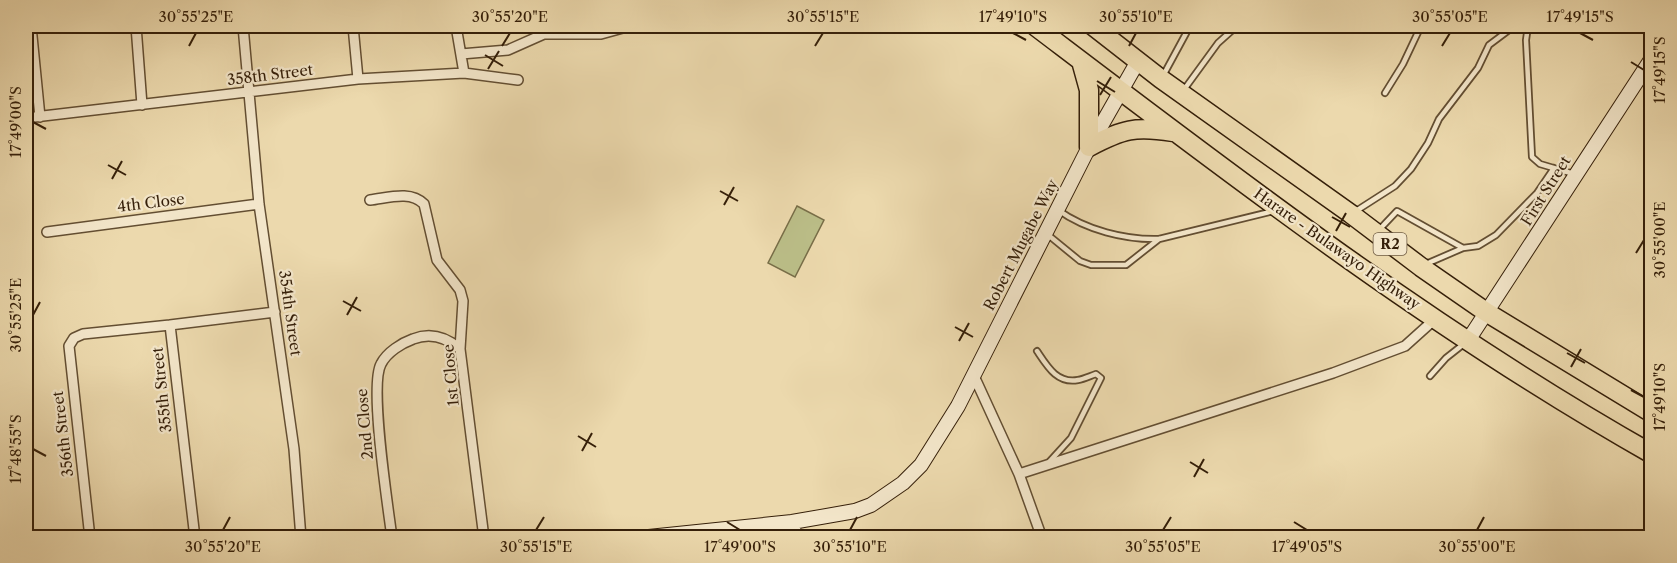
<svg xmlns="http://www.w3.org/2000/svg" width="1677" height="563" font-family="'Libre Caslon Text',serif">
	<rect width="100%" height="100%" fill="#ecd9ad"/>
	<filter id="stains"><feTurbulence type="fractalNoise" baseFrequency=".00333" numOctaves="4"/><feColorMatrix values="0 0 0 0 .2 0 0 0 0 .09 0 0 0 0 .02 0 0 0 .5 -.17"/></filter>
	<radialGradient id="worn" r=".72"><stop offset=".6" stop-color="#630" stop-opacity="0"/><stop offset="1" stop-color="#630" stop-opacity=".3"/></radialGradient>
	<path fill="#bbbe88" stroke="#786e48" stroke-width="1.5" d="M797,206L824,220L795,277L768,263Z"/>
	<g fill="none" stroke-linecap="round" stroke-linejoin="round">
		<defs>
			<path id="lane" d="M1528,26L1526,40L1532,157L1540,164L1574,174
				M1164,74L1190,26
				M1183,91L1218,43L1237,26
				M1385,93L1403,64L1421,26
				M1058,210C1086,230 1125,240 1159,239L1274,211
				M1356,211L1395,186L1411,169L1428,143L1439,119L1478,68L1489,45L1509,30L1528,26
				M1379,230L1397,211L1463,248
				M1047,234L1080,261L1091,265H1126L1159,239
				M1426,264L1463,248L1478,246L1496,235L1537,193L1554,168
				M1037,351C1047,366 1057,384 1078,380C1084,379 1090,376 1096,374L1101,378L1071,438L1050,461
				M1430,376L1446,358L1465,343"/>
			<path id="street" d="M31,26L40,117
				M136,26L142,105
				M243,26L259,204L294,449L301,538
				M353,26L358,79
				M456,26L464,73
				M461,54L508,50L544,34H601L630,26
				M26,118L358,79L464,73L518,80
				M370,200C388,198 410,190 424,204L437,260L460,290L463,301L460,349L484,538
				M47,232L259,204
				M170,325L275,312
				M974,376L1019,474L1042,538
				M1019,474L1333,373L1405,346L1435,319
				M90,538L69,346L74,338L83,334L170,325L195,538
				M392,538C388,506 369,386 381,364C387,352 402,343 413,339C431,332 446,337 460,349"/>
			<path id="secondary" d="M1467,342L1652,58
				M792,522L795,538
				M639,538L792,522L855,511L871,505L903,483L921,465L958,406L1089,147L1138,61"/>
			<path id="highway" d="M1035,26C1234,177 1434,331 1652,454
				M1093,26L1161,79L1351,214L1421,267L1486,312L1652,413
				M1081,61L1089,90V147
				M1089,147C1123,129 1135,126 1173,132"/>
		</defs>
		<use href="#lane" stroke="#634e32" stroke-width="8"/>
		<use href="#street" stroke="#634e32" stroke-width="12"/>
		<use href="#secondary" stroke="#351f09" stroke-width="16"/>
		<use href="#highway" stroke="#351f09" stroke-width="21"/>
		<use href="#lane" stroke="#f3e6ca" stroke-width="4.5"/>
		<use href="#street" stroke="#f3e6ca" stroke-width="9"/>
		<use href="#secondary" stroke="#f3e6ca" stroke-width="14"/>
		<use href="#highway" stroke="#ecd9ad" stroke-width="18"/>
	</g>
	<path fill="none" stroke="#351f09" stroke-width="2" d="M1013,33L1026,40M1580,33L1593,40M189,46L196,33M502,46L510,33M815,46L823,33M1129,46L1136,33M1442,46L1450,33M485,55L503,66M1631,62L1644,70M488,69L499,51M1097,81L1115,92M1100,95L1111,77M33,122L46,129M108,165L126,175M112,179L122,161M720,191L738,201M724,205L734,187M1332,217L1350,227M1336,231L1346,213M1636,253L1644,240M343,301L361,311M33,315L40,302M347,315L357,297M955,327L973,337M959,341L969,323M1567,353L1585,363M1571,367L1581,349M1631,390L1644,397M578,436L596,447M33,449L46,456M582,451L592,433M1190,462L1208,473M1194,477L1204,459M727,522L740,530M1294,522L1307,530M223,530L230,517M536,530L544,517M850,530L857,517M1163,530L1171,517M1477,530L1484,517"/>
	<g text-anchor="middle" stroke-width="4.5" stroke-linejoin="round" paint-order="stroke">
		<rect fill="#f3e6ca" stroke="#6e5b43" stroke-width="1.5" x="1373.5" y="233" width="33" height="22" rx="4.5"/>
		<g font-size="14" font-weight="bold" fill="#351f09">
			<text x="1390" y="249">R2</text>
		</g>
		<g font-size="15" fill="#351f09" stroke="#f3e6ca">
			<text transform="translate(270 75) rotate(-7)" y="5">358th Street</text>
			<text transform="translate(1546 191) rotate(-58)" y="5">First Street</text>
			<text transform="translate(151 203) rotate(-7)" y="5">4th Close</text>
			<text transform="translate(1021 245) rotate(-63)" y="5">Robert Mugabe Way</text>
			<text transform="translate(1337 249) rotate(35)" y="5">Harare - Bulawayo Highway</text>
			<text transform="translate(290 313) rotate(82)" y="5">354th Street</text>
			<text transform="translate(451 375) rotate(-95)" y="5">1st Close</text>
			<text transform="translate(162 390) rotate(-96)" y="5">355th Street</text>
			<text transform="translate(365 424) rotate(-95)" y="5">2nd Close</text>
			<text transform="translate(63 434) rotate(-97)" y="5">356th Street</text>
		</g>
	</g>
	<rect width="1677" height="563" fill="none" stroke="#ecd9ad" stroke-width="66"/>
	<rect x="33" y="33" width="1611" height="497" fill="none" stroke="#351f09" stroke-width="2"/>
	<g font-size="15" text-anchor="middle" fill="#351f09">
		<text x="196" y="22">30°55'25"E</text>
		<text x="510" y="22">30°55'20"E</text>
		<text x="823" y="22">30°55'15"E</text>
		<text x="1013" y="22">17°49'10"S</text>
		<text x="1136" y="22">30°55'10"E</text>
		<text x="1450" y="22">30°55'05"E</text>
		<text x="1580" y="22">17°49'15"S</text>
		<text transform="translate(1660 70) rotate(-90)" y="5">17°49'15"S</text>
		<text transform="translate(16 122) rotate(-90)" y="5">17°49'00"S</text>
		<text transform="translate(1660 240) rotate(-90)" y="5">30°55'00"E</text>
		<text transform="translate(16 315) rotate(-90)" y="5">30°55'25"E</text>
		<text transform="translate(1660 397) rotate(-90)" y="5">17°49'10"S</text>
		<text transform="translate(16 449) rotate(-90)" y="5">17°48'55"S</text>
		<text x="223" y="552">30°55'20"E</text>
		<text x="536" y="552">30°55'15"E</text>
		<text x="740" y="552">17°49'00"S</text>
		<text x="850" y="552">30°55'10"E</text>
		<text x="1163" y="552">30°55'05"E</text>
		<text x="1307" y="552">17°49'05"S</text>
		<text x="1477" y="552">30°55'00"E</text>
	</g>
	<rect width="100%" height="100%" filter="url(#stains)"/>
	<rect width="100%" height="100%" fill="url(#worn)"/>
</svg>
